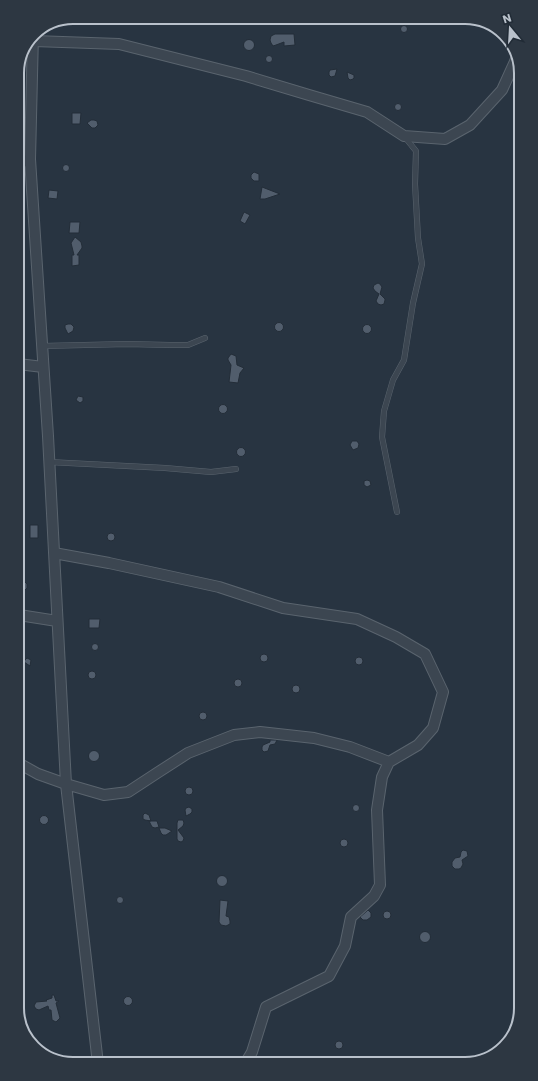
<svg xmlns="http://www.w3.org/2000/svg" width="538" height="1081" font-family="Poppins,sans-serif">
	<rect width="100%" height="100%" fill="#283441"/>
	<path fill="#515d6c" stroke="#232d38" d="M400.5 29a3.5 3.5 0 1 1 7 0a3.5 3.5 0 1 1-7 0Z
		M275,34H294L295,45L284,46V42L276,45L273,46L271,43L270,40L271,36Z
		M243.5 45a5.5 5.5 0 1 1 11 0a5.5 5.5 0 1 1-11 0Z
		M265.5 59a3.5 3.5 0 1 1 7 0a3.5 3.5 0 1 1-7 0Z
		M337,69L335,76L331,77L329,75V72L330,70Z
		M347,72L354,75V78L353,79L350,80L348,78Z
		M394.5 107a3.5 3.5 0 1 1 7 0a3.5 3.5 0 1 1-7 0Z
		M72,113H81L80,124H72Z
		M91,120H94L97,121L98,125L95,128H92L87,123Z
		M62.5 168a3.5 3.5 0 1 1 7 0a3.5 3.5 0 1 1-7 0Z
		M254,172L259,174V181H254L251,178V175Z
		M262,187L280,194L265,199H260Z
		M49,190L58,191L57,199L48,198Z
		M244,212L250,215L245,224L240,221Z
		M70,222H80L79,233H69Z
		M75,237L81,242L82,246V248L77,255H79V265L72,266V255H74L71,243Z
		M378,283L380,284L382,287L380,294L385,299V300L384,304L381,305L378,304L376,301L379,294L375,291L373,288L374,285Z
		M274.5 327a4.5 4.5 0 1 1 9 0a4.5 4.5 0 1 1-9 0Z
		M68,324H71L74,327L73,331L68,334L65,328V325Z
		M362.5 329a4.5 4.5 0 1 1 9 0a4.5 4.5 0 1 1-9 0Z
		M231,354L236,356L237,365L244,368L240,373L238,383L229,382L231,365L228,360V358Z
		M78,396L83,397V401L80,403L76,400Z
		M218.5 409a4.5 4.5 0 1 1 9 0a4.5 4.5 0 1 1-9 0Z
		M352,441H357L359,444L358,448L353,450L350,445Z
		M236.5 452a4.5 4.5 0 1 1 9 0a4.5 4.5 0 1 1-9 0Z
		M367,480L370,481L371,485L367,487L364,485V481Z
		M30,525H38V538H30Z
		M107 537a4 4 0 1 1 8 0a4 4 0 1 1-8 0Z
		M22,581L25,582L27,584V588L23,592L19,588V582Z
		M89,619H100L99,628H89Z
		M91.5 647a3.5 3.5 0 1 1 7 0a3.5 3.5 0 1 1-7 0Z
		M260 658a4 4 0 1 1 8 0a4 4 0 1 1-8 0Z
		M355 661a4 4 0 1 1 8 0a4 4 0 1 1-8 0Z
		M27,658L31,660L30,666L24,662L25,660Z
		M88 675a4 4 0 1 1 8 0a4 4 0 1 1-8 0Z
		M234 683a4 4 0 1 1 8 0a4 4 0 1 1-8 0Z
		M292 689a4 4 0 1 1 8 0a4 4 0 1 1-8 0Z
		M199 716a4 4 0 1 1 8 0a4 4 0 1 1-8 0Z
		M270,740H277L275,744L270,745L268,751L264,752L262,750V747L263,745L270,742Z
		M88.5 756a5.5 5.5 0 1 1 11 0a5.5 5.5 0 1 1-11 0Z
		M185 791a4 4 0 1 1 8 0a4 4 0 1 1-8 0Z
		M352.5 808a3.5 3.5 0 1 1 7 0a3.5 3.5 0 1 1-7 0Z
		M189,807L192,809V812L190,814L186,816L185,810L186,808Z
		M145,813L149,815L151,821L145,820L143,819V815Z
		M39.5 820a4.5 4.5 0 1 1 9 0a4.5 4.5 0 1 1-9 0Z
		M178,820H183L184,823L183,826L178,830L184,838L183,841L181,842L178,841L177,839V823Z
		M149,821H157L159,827L155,828L152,827Z
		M159,828H165L172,831L166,835H163L161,833Z
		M340 843a4 4 0 1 1 8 0a4 4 0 1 1-8 0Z
		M463,850L467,851L468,856L462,860L463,864L461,868L459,869H455L452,866V862L455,858L460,857L461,852Z
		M216.5 881a5.5 5.5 0 1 1 11 0a5.5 5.5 0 1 1-11 0Z
		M116.5 900a3.5 3.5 0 1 1 7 0a3.5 3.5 0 1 1-7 0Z
		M220,900L228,901L226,916L229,917L230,921V924L226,926L221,925L219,922Z
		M368,910L371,913V917L367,920H363L360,917Z
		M383 915a4 4 0 1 1 8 0a4 4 0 1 1-8 0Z
		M419.5 937a5.5 5.5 0 1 1 11 0a5.5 5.5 0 1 1-11 0Z
		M52,995H54L56,1001H59L56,1003L60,1018L56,1022L52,1020L51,1010H49L48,1006L39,1010L36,1009L34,1006L36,1002L47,1001L46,1000L52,998Z
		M123.5 1001a4.5 4.5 0 1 1 9 0a4.5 4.5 0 1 1-9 0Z
		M335 1045a4 4 0 1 1 8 0a4 4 0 1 1-8 0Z"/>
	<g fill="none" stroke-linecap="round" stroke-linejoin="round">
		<defs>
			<path id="lane" d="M42,346L127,344L170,345H188L205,338
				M49,462L165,468L211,472L236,469
				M397,512L382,437L384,411L393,380L404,360L413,303L422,264L418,238L415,184L416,151L404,136"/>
			<path id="street" d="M33,34L30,159L48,436L66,784L98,1064
				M34,41L119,44L246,76L309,95L367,112L404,136L445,139L470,125L502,90L517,57
				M18,164L30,159
				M18,364L43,367
				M54,553L109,563L219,587L283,608L357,619L396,637L425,654L443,692L433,728L418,745L389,762L382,777L377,810L380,885L374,896L351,917L345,946L329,976L266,1007L252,1052L246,1062
				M19,615L57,621
				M20,764L38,774L66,784L104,795L128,792L157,773L188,753L234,735L260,732L314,738L350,747L389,762"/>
		</defs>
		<use href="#lane" stroke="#5a646e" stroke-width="6"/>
		<use href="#street" stroke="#5a646e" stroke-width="12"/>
		<use href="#lane" stroke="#3c4651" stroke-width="5"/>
		<use href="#street" stroke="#3c4651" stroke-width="10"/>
	</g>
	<path d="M0 0H538V1081H0ZM73 24H465A49 49 0 0 1 514 73V1008A49 49 0 0 1 465 1057H73A49 49 0 0 1 24 1008V73A49 49 0 0 1 73 24Z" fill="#2d3742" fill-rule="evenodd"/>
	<path fill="none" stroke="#b9c1cb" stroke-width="2" d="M73 24H465A49 49 0 0 1 514 73V1008A49 49 0 0 1 465 1057H73A49 49 0 0 1 24 1008V73A49 49 0 0 1 73 24Z"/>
	<g transform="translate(510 28) rotate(342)" stroke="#212b36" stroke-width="3" paint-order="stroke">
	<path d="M0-3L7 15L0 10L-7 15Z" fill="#b9c1cb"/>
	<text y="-6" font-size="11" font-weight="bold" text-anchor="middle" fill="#b9c1cb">N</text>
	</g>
</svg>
